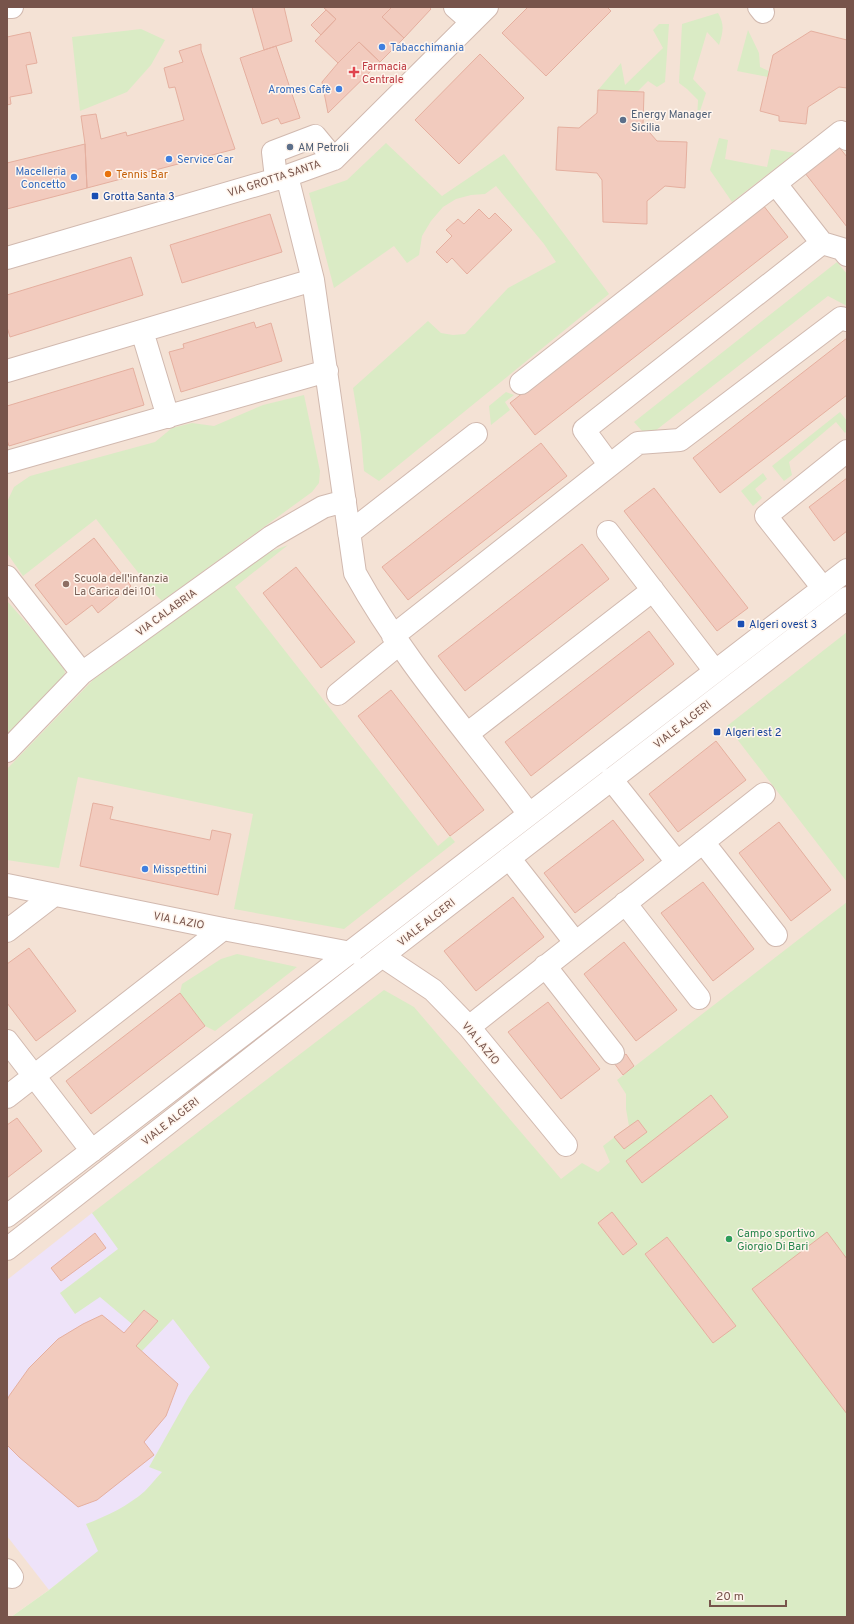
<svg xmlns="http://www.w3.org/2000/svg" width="854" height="1624" font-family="Overpass,sans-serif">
	<rect width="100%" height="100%" fill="#fcf1e7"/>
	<path fill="#f4e2d5" d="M7,7H847V1456L210,1367L257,1428L49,1590L11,1617H7Z"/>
	<path fill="#eee3f9" d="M92,1213L257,1428L49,1590L7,1536V1280Z"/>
	<path fill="#daebc5" d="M718,13C725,25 723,32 719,45L707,32L693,79L706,93L697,120L698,100L687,89L679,83L682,24Z
		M659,24H669L665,82L657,87L648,81L637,92L598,90L621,63L625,85L663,48L653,30Z
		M141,29L165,40L151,65L127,92L80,111L72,37Z
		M748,30L759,53L760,67L769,71L768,77L737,71Z
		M719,138L728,140L725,159L767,167L771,149L795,153L732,202L710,170Z
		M386,143L442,196L504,154L609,294L379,481L364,471L361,436L353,388L428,321L441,333L453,335L465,334L508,288L556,262L544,244L496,186L485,194L471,195L456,199L443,207L431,221L422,236L419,255L407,263L394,246L334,288L309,193L347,180Z
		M837,262L847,274V306L828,296L655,431H642L634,422Z
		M506,392L514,395L505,402L510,410L491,425L489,406Z
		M304,395L320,471L319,483L312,492L162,601L155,594L96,519L23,576L7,553V502L14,487L30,476L155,442L172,428L192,423L214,426L263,405Z
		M840,412L847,421V431L845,433L836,422L789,462L792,475L784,481L772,466Z
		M763,473L767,479L755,489L762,498L753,506L741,491Z
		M288,545L235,587L438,846L450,836L455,842L344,929L234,909L253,814L78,777L59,868L7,860V769L93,680L267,553Z
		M7,601L63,664L65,673L58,686L7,736Z
		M847,632V882L727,726Z
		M847,902V1617H11L49,1590L98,1551L86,1524C107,1516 128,1506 145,1491C151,1485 156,1478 162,1472L149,1467L189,1396L210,1367L173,1319L141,1352L136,1346L157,1321L145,1310L132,1324L100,1297L75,1314L60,1293L118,1249L92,1213L384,990L414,1007L561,1179L582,1163L598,1172L610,1162L603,1146L629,1126L626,1109V1094L617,1080Z
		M237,954L297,967L215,1031L205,1026L180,993L182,984L221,959Z"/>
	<path fill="#f2cbbe" stroke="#e5af9f" d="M252,7H284L292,41L264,50Z
		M323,7H392L382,17L404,38L380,62L359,42L338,63L315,41L336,19Z
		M392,7H429L431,9L404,38L382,17Z
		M528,7H607L611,11L546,76L502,33Z
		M326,10L336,19L321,35L311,25Z
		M811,31L847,40V88L839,87L808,107L806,124L779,121V116L760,111L773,55Z
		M30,32L37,63L26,65L32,93L10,97L11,104L7,105V37Z
		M359,42L380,62L328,113L322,82L338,63Z
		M201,44V50L235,149L87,188L85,144L81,116L96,114L101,139L126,132L127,136L184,120L175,87L169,88L164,68L183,62L179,51Z
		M276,46L300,118L281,124L278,118L262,124L240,58Z
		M480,54L524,98L459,164L415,120Z
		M598,90L644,92L643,125L657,141L687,142L685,188L665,186L647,201V224L603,222L602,180L597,173L556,170L558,127L579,128L597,113Z
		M85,144L87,188L7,209V163Z
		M839,147L847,157V227L805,173Z
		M763,205L788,237L535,435L510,403Z
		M479,209L489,219L495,213L512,230L467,274L452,258L447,263L436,252L452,236L446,230L458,219L464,224Z
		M270,214L282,252L182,283L170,245Z
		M131,257L143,295L10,337L7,327V295Z
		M254,322L256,328L271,323L282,361L181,392L169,352L184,348L183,344Z
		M847,338V395L720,493L693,458Z
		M133,368L144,405L9,446L7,440V406Z
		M541,443L567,476L408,600L382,567Z
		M847,478V531L834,541L809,507Z
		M654,488L748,608L717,631L624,511Z
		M94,538L131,586L98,613L92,605L66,625L35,585Z
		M582,544L609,579L465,691L438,656Z
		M296,567L355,642L321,668L263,593Z
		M649,631L674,664L531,776L505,742Z
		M391,690L484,810L450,836L358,716Z
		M716,741L746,780L678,832L649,794Z
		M93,803L113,807L110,819L210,840L212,830L231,834L218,895L80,866Z
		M613,820L644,860L575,913L544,873Z
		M779,822L831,890L791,921L739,853Z
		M703,882L754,949L713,981L661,913Z
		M513,897L544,937L476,991L444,951Z
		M624,942L677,1010L636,1041L584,974Z
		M29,948L76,1011L36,1041L7,1003V964Z
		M180,993L205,1026L91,1114L66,1081Z
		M548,1002L600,1069L561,1099L508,1032Z
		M626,1054L634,1066L623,1075L614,1063Z
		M711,1095L728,1117L642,1183L626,1161Z
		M17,1118L42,1151L7,1178V1125Z
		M638,1120L647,1132L624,1149L614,1137Z
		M612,1212L637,1244L623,1255L598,1223Z
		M827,1232L847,1259V1414L752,1289Z
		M95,1233L106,1248L61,1281L51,1268Z
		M667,1237L736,1326L713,1343L645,1254Z
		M144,1310L158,1321L136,1346L178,1384L166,1416L144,1442L154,1455L97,1500L78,1507L19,1457L7,1445V1401L9,1396L29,1368L58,1339L83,1324L102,1315L124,1333Z"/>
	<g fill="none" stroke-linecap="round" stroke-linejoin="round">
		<defs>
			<path id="minor" d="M7,7H12
				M455,7L472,22
				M759,7L763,12
				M287,176L313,280L355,573C403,660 470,735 529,814
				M276,178L273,152L315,136L334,159
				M782,192L822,243L842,249L847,255
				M7,258L287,176L334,159L487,7
				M142,331L168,417
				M7,371L313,280
				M521,383L841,132L847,139
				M7,462L327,371
				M609,464L584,430L822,243
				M608,532L715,671
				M349,533L476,434
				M7,577L82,673
				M823,588L766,516L847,451
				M393,636L638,443L680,440L841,318L847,320
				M338,694L399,644
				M467,734L653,590
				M7,751L82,673L271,537L323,507L345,501
				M611,779L677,862
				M703,842L776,935
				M509,858L575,942
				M7,885L223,929L351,953
				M625,903L699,998
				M7,931L54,895
				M382,956L433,990L469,1027L566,1145
				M545,966L613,1053
				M469,1027L764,794
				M7,1041L92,1151
				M7,1097L223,929
				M7,1216L847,570
				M7,1249L382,956L847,598
				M7,1570L12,1577"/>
		</defs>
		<use href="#minor" stroke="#d1b9af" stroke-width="24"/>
		<use href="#minor" stroke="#fff" stroke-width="22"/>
	</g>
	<g fill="#3f7fe0" stroke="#fff5ed" stroke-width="1.5">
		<circle cx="382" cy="47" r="4"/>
		<circle cx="339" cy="89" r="4"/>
		<circle cx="169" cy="159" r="4"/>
		<circle cx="74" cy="177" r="4"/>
		<circle cx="145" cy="869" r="4"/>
	</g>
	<path fill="#e0444e" stroke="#fff5ed" stroke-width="1.5" d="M352 66h4v4h4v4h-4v4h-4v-4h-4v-4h4z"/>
	<g fill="#5c6f8a" stroke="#fff5ed" stroke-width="1.5">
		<circle cx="623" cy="120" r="4"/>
		<circle cx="290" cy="147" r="4"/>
	</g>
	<circle fill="#e8710a" stroke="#fff5ed" stroke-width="1.5" cx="108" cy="174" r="4"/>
	<g fill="#1a4fb4" stroke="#fff5ed" stroke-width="1.5">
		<rect x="91" y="192" width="8" height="8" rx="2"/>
		<rect x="737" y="620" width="8" height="8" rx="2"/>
		<rect x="713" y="728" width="8" height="8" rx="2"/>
	</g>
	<circle fill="#8d6e63" stroke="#fff5ed" stroke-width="1.5" cx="66" cy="584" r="4"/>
	<circle fill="#2e9e5b" stroke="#fff5ed" stroke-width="1.5" cx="729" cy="1239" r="4"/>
	<g text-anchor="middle" stroke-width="3" stroke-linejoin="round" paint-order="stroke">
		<g font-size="11" fill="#366cbe" stroke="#fff5ed" text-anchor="start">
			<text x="390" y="51">Tabacchimania</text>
			<text x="331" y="93" text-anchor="end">Aromes Cafè</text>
			<text x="177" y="163">Service Car</text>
			<text x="66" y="175" text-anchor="end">Macelleria<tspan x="66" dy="13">Concetto</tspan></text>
			<text x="153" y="873">Misspettini</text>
		</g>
		<g font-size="11" fill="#be3a42" stroke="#fff5ed" text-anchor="start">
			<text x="362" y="70">Farmacia<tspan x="362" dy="13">Centrale</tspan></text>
		</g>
		<g font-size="11" fill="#4e5e75" stroke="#fff5ed" text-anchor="start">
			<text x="631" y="118">Energy Manager<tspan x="631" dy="13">Sicilia</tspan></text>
			<text x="298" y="151">AM Petroli</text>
		</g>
		<g font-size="11" fill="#c56008" stroke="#fff5ed" text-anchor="start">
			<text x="116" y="178">Tennis Bar</text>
		</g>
		<g font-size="11" fill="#77544b" stroke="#fff5ed">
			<text transform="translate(274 178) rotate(-18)" y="4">VIA GROTTA SANTA</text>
			<text transform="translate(166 612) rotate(-36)" y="4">VIA CALABRIA</text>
			<text transform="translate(682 724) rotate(-38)" y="4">VIALE ALGERI</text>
			<text transform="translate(179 920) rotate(11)" y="4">VIA LAZIO</text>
			<text transform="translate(426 922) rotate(-38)" y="4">VIALE ALGERI</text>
			<text transform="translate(481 1043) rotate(50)" y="4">VIA LAZIO</text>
			<text transform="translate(170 1121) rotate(-38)" y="4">VIALE ALGERI</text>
		</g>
		<g font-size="11" fill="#164399" stroke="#fff5ed" text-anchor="start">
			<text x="103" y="200">Grotta Santa 3</text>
			<text x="749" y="628">Algeri ovest 3</text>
			<text x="725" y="736">Algeri est 2</text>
		</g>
		<g font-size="11" fill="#785e54" stroke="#fff5ed" text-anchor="start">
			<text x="74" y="582">Scuola dell'infanzia<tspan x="74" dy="13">La Carica dei 101</tspan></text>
		</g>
		<g font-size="11" fill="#27864d" stroke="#fff5ed" text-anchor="start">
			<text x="737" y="1237">Campo sportivo<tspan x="737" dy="13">Giorgio Di Bari</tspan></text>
		</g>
	</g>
	<rect width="854" height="1624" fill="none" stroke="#77544b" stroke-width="16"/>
	<path d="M710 1600v6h76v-6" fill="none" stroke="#77544b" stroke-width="2"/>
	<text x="716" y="1600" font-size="12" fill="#77544b" stroke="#fff5ed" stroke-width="3" paint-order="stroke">20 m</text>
</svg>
